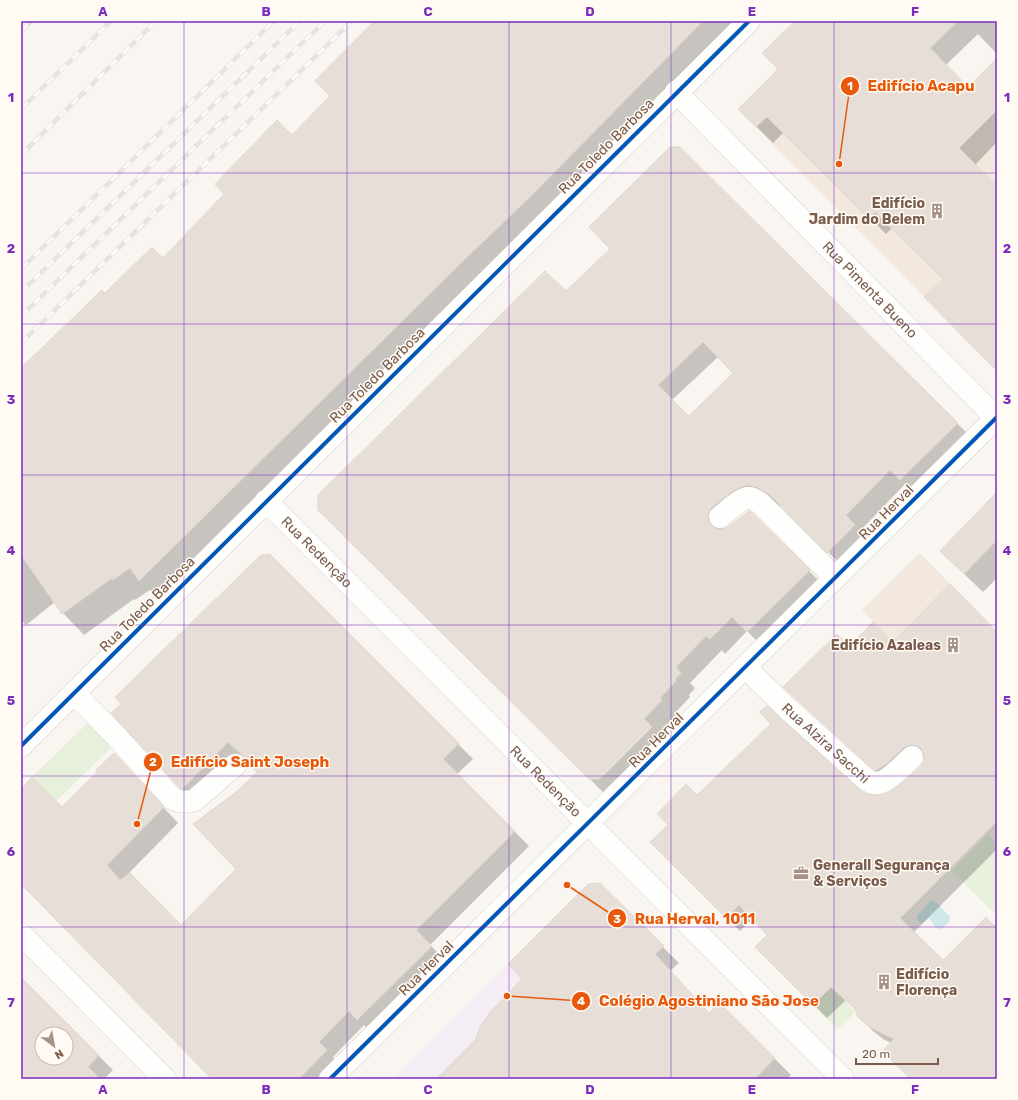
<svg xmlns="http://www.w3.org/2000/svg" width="1018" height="1100" viewBox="0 0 1018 1100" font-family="Rubik,sans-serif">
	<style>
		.residential { fill: #f2e8de }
		.education { fill: #f6eef6 }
		.green { fill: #e7f0db }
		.water { fill: #d0e8ea }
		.shadow { fill: #0003; fill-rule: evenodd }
		.building { fill: #e6ded7; stroke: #e2d8d2; fill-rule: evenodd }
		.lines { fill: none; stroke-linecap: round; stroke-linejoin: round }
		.minor-casing { stroke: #d7d1cb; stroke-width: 23 }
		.minor { stroke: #fefefd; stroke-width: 22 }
		.rail-casing { stroke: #e6e3e7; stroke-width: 4.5 }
		.rail { stroke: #fffaf3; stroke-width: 3; stroke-dasharray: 9; stroke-linecap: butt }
		.cycleway-casing { stroke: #fffaf3; stroke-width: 6 }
		.cycleway { stroke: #0057b8; stroke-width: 4 }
		.grid { fill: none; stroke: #7b2cbf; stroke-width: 1; stroke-opacity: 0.55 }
		.labels { text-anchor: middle; stroke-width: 3; stroke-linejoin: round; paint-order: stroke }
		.street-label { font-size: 14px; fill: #7a5c4d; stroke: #fffaf3 }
		.poi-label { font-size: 14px; font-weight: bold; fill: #7a5c4d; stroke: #fffaf3; text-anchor: end }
		.leader { fill: none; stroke: #e8590c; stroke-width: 1.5 }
		.callout-dot { fill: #e8590c; stroke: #fffaf3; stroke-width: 1.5 }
		.mark-label { font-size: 12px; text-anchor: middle; font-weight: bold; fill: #fff }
		.callout-label { font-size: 15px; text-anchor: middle; font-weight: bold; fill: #e8590c; stroke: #fffaf3; stroke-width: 3; stroke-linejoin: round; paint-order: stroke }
		.neatline { fill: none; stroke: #7b2cbf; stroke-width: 1.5 }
		.grid-label { font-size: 13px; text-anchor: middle; font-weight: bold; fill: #7b2cbf }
	</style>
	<rect width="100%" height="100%" fill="#f9f5f0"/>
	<g class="residential">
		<path d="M797,88L925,182L995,112L997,113V224L924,297L756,127Z"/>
		<path d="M920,553L997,632V748L862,610Z"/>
	</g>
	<path class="education" d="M508,964L621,1079H393Z"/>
	<g class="green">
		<path d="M91,720L115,744L56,801L32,777Z"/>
		<path d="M988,835L997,844V916L952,871Z"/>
		<path d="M831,987L855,1012L838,1029L813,1005Z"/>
	</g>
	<path class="water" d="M931,900L936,902L950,917L949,922L941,929L936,928L929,918L922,924L917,920V916Z"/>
	<g class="shadow">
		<path d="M376,21H734L162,602L150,590L135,600L134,599L84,635L63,613L55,602L26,625L21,620V369L105,295L163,259L292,137L331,96Z"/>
		<path d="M796,21H997V54L978,34L946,65L968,88L997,60V142L975,165L997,187V369L944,279L892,228L886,234L784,132L773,143L739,109L779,69Z"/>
		<path d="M680,148L972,438L916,495L905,484L860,531L870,540L843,567L785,509L773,502H755L727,522L721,531L752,514L824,586L763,647L747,631L725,654L722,650L690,683L695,688L689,695L690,697L674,714L676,716L658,734L666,743L605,794L319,509L566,293L611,249ZM718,357L734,373L689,417L672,400Z"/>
		<path d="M997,494V578L983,592L960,570Z"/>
		<path d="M270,555L473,759L457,774L529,846L430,945L446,961L373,1034L364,1025L333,1057L341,1066L328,1079H214L21,883V790L62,808L114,754L178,823L129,873L181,926L238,869L237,793L259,772L243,756L197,803L181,788Z"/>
		<path d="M997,633V849L913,933L943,962L997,929V1079H909L911,1078L891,1043L883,1039L873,1031L858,1016L856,1009L846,1000L827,1018L757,947L769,935L753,918L740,931L651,842L696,796L864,794L871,796H882L890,793L902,784L921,767L925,761V758L917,761L890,784L798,701L849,648Z"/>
		<path d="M599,884L679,963L670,971L710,1014L720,1004L791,1075L787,1079H438L476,1041Z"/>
		<path d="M21,979L113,1070L104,1079H21ZM42,1034H66V1058H42Z"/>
	</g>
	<g class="building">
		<path d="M374,21H703L531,196L464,260L139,581L130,568L113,580L112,578L62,614L21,555V368L102,290L105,293L152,247L163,258L224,194L215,184L277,120L292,135L330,96L315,81Z"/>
		<path d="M795,21H958L930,48L968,87L997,58V110L959,148L997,186V371L924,297L943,279L875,212L869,219L767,117L756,127L738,109L778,69L762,53Z"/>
		<path d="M670,147H680L958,423L900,480L890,470L846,515L855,525L827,553L769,494L757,487L748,485L740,487L730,493L712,507L708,513V520L711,525L716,529H723L728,527L749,511L752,513L810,570L747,632L732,617L710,639L706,636L676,667L681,673L675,679L676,681L660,698L662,700L644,719L652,727L602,777L598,779H589L318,510V495L545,271L566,291L610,249L589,227ZM703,342L733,373L689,416L658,385Z"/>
		<path d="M997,492V540L964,574L940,551Z"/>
		<path d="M270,554L459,743L443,759L515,831L416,930L432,946L357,1020L349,1011L319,1042L327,1050L299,1079H212L21,884V789L32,777L62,807L97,772L96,770L114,753L164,807L107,865L120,880L130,873L181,925L236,869L193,824L236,792L257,772L246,761L244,757L228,742L182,789L180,788L111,713L121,704L115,697L261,555Z"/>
		<path d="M950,584L997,632V821L900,918L943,960L986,917L997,928V1079H911L882,1051L894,1039L868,1026L858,1017L855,1009L831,987L813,1005L755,947L767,935L739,905L726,918L650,842L668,825L657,814L686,784L697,795L750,744L771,724L759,712L767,706L859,789L864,793L872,795H882L889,792L902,783L921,766L924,761V755L921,748L915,745H909L903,748L886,764L875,771L783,687L837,634L849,647L873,622L893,642Z"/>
		<path d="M600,883L664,946L655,954L709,1013L720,1003L775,1058L755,1079H436L475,1040L481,1025L490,1012L522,979L508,964L588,884Z"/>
		<path d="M21,977L99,1055L88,1067L100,1079H21ZM42,1034H66V1058H42Z"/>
	</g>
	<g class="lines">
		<g class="minor-casing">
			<g id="minor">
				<path id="s1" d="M676,92L997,419"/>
				<path id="s2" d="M266,501L843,1079"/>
				<path d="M720,517C726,512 741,498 748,498C752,497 756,501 760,503L835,578"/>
				<path id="s3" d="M745,667L789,710L867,780C869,781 871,783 873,783C885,786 904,764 912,757"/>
				<path d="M74,693L114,734L173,799C181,802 186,803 195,800L235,765"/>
				<path d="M21,746L749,21"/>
				<path d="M21,934L165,1079"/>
				<path d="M330,1079L997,417"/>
			</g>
		</g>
		<use href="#minor" class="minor"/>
		<g class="rail-casing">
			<g id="rail">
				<path d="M21,31L32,21"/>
				<path d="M21,109L111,21"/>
				<path d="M21,155L156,21"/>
				<path d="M21,269L274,21"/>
				<path d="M21,292L300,21"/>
				<path d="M21,316L325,21"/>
				<path d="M21,343L352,21"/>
			</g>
		</g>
		<use href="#rail" class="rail"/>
		<g class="cycleway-casing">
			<g id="cycleway">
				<path d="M21,746L749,21"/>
				<path d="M330,1079L997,417"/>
			</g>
		</g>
		<use href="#cycleway" class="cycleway"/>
	</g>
	<path class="grid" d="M184,21V1079M347,21V1079M509,21V1079M671,21V1079M834,21V1079M21,173H997M21,324H997M21,475H997M21,625H997M21,776H997M21,927H997"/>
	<defs>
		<g id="building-bare" transform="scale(1.2)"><path d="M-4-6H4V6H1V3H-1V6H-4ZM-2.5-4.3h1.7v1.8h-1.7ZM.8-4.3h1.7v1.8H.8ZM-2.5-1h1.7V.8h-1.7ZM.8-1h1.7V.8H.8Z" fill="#a69286" stroke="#fffaf3" stroke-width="2.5" paint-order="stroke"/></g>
		<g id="office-bare" transform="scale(1.2)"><path d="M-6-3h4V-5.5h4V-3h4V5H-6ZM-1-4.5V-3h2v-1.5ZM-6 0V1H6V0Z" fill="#a69286" stroke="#fffaf3" stroke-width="2.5" paint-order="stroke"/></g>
	</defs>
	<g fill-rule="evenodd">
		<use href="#building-bare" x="937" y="211"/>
		<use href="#building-bare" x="953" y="645"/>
		<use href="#office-bare" x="801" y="873"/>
		<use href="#building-bare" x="884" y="982"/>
	</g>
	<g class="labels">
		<g class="street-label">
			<text transform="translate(606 146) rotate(-45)" y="5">Rua Toledo Barbosa</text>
			<text dy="5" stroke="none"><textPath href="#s1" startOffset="277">Rua Pimenta Bueno</textPath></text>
			<text transform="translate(377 375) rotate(-45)" y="5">Rua Toledo Barbosa</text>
			<text transform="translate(886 512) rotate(-45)" y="5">Rua Herval</text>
			<text dy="5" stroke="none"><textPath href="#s2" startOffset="72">Rua Redenção</textPath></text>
			<text transform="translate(147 604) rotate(-45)" y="5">Rua Toledo Barbosa</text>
			<text transform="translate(656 740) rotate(-45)" y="5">Rua Herval</text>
			<text dy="5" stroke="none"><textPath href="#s3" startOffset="111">Rua Alzira Sacchi</textPath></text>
			<text dy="5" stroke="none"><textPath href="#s2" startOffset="396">Rua Redenção</textPath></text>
			<text transform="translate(426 968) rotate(-45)" y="5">Rua Herval</text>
		</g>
		<g class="poi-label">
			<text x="925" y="208">Edifício<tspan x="925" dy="16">Jardim do Belem</tspan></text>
			<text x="941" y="650">Edifício Azaleas</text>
			<text x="813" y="870" text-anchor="start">Generall Segurança<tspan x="813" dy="16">&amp; Serviços</tspan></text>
			<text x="896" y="979" text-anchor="start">Edifício<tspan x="896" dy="16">Florença</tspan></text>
		</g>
	</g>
	<path class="leader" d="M839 164L850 86M137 824L153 762M567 885L617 918M507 996L581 1001"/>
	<g class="callout-dot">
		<circle cx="839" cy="164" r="4"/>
		<circle cx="137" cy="824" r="4"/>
		<circle cx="567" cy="885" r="4"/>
		<circle cx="507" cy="996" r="4"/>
		<circle cx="850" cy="86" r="10"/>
		<circle cx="153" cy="762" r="10"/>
		<circle cx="617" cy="918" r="10"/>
		<circle cx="581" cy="1001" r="10"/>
	</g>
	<g class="mark-label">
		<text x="850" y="90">1</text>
		<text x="153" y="766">2</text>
		<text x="617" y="923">3</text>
		<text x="581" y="1005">4</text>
	</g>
	<g class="callout-label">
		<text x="921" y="91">Edifício Acapu</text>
		<text x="250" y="767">Edifício Saint Joseph</text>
		<text x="695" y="924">Rua Herval, 1011</text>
		<text x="709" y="1006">Colégio Agostiniano São Jose</text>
	</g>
	<rect width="1018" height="1100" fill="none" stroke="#fffaf3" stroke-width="44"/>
	<g transform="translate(54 1046) rotate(148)"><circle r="19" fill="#fffaf3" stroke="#cabbb1"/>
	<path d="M0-3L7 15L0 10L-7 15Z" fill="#a69286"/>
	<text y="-6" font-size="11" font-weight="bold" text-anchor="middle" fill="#7a5c4d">N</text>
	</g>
	<path d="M856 1058v6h82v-6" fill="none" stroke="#7a5c4d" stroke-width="2"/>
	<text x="862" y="1058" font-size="12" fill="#7a5c4d" stroke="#fffaf3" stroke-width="3" paint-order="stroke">20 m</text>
	<rect x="22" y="22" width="974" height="1056" class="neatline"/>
	<g class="grid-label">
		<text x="103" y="16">A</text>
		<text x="266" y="16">B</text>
		<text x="428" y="16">C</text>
		<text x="590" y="16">D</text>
		<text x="752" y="16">E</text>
		<text x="915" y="16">F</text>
		<text x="11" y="102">1</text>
		<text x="1007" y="102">1</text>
		<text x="11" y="253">2</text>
		<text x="1007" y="253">2</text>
		<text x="11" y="404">3</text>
		<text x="1007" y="404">3</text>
		<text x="11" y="555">4</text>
		<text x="1007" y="555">4</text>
		<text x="11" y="705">5</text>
		<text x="1007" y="705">5</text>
		<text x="11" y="856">6</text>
		<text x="1007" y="856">6</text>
		<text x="11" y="1007">7</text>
		<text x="1007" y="1007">7</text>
		<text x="103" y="1094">A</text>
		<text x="266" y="1094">B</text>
		<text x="428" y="1094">C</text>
		<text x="590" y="1094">D</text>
		<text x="752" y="1094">E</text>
		<text x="915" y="1094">F</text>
	</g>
</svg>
